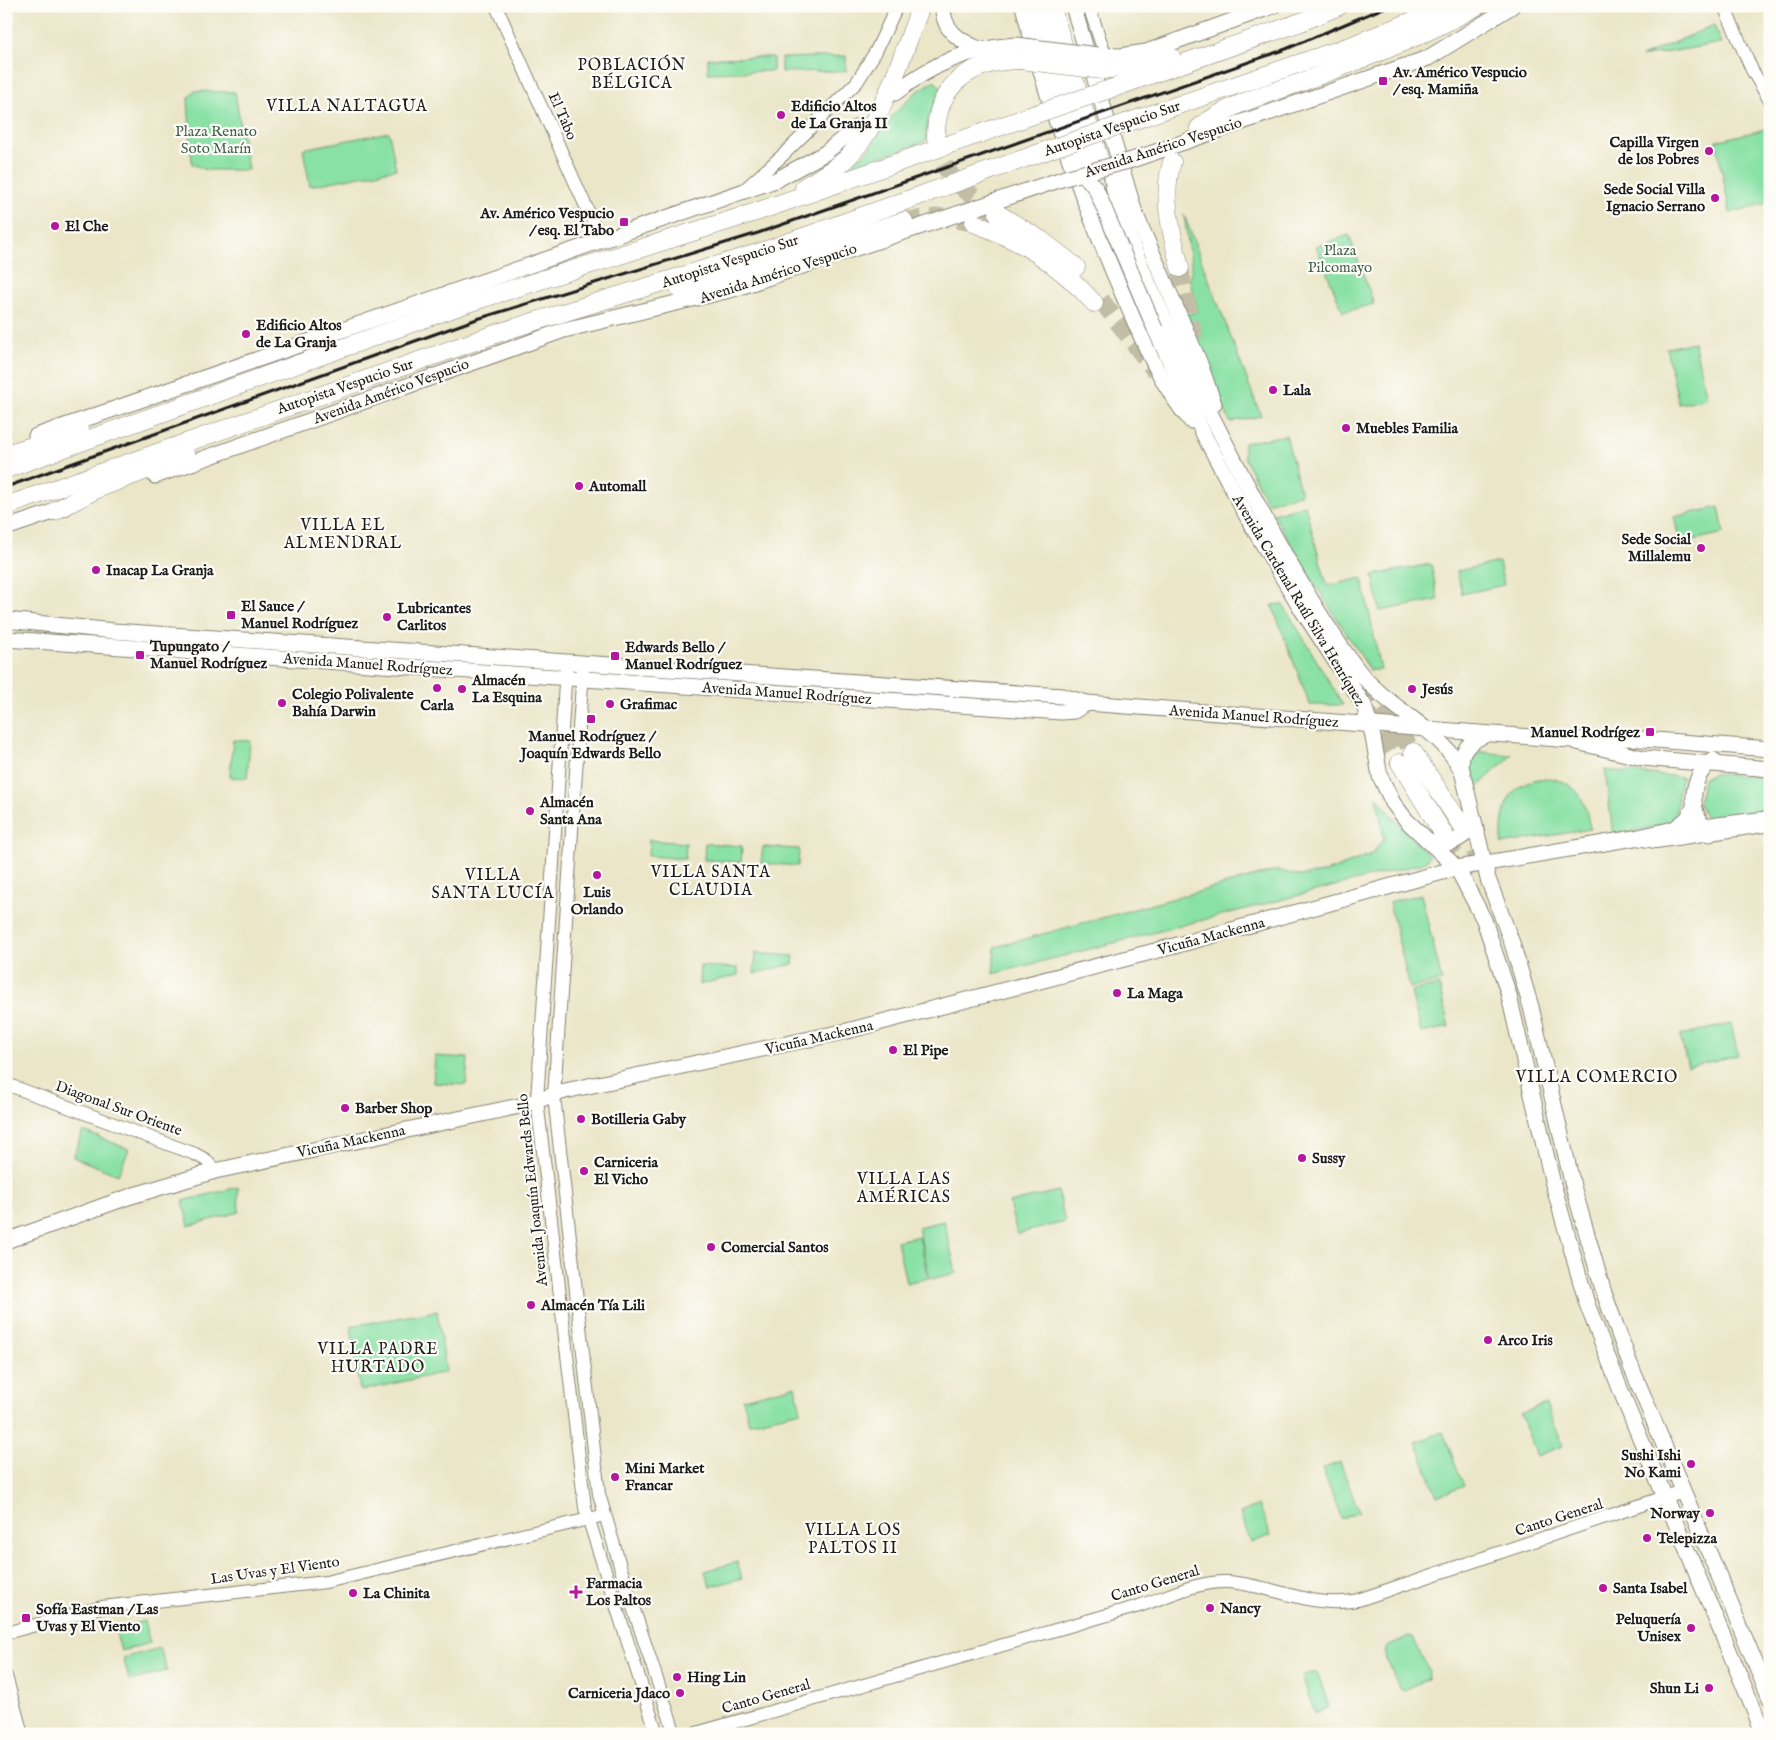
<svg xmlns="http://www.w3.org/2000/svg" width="1776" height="1740" viewBox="0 0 1776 1740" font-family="'IM FELL English',serif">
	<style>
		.green { fill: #8ae1a5; stroke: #537e60 }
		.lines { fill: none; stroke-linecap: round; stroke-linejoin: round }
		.highway-tunnel { stroke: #c2bea6; stroke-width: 18; stroke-dasharray: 18 9; stroke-linecap: butt }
		.minor-casing { stroke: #848172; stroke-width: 14 }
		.major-casing { stroke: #848172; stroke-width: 17 }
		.highway-casing { stroke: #848172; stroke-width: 19 }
		.minor { stroke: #fff; stroke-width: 12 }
		.major { stroke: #fff; stroke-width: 15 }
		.highway { stroke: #fff; stroke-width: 18 }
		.rail { stroke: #1c1c1c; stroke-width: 3 }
		.major-bridge-casing { stroke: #848172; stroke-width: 17; stroke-linecap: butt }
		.highway-bridge-casing { stroke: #848172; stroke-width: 19; stroke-linecap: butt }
		.major-bridge { stroke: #fff; stroke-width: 15 }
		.highway-bridge { stroke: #fff; stroke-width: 18 }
		.poi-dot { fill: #b5179e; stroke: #fdfcf7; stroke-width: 2 }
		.labels { text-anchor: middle; stroke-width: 4.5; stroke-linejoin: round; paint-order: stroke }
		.poi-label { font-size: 15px; font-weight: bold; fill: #1c1c1c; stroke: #fdfcf7; text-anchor: start }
		.street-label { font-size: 15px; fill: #1c1c1c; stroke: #fdfcf7 }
		.park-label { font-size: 15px; fill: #42614c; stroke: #fdfcf7 }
		.neighbourhood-label { font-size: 16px; letter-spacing: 1px; fill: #1c1c1c; stroke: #fdfcf7 }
	</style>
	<rect width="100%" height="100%" fill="#fdfcf7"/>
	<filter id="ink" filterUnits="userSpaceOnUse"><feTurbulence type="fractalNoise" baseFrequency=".02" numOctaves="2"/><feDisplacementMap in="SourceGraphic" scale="10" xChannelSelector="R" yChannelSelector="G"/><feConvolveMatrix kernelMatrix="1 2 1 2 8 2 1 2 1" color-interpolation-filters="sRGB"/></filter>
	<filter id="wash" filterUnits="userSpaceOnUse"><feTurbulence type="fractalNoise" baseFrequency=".0096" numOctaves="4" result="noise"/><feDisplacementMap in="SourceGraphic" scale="20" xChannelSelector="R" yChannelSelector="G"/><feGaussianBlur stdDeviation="1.12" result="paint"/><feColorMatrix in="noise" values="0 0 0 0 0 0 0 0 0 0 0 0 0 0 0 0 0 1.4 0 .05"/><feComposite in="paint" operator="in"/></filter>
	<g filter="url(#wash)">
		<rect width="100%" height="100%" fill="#ebe6c8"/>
		<g class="green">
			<path d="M1714,25L1721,43L1641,57Z"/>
			<path d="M846,56V71L781,72V58Z"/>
			<path d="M773,57V71L708,73V58Z"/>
			<path d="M934,81L941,87L928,120L926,141L848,168L871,148L885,123L915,93Z"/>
			<path d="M194,91L235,92L248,170H206L192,164L188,99Z"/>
			<path d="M1770,128V202L1730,213L1716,141Z"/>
			<path d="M389,132L396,169L310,186L303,149Z"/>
			<path d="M1184,215L1261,416L1230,422L1185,316L1197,310L1189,277L1192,271Z"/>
			<path d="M1349,235L1374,304L1343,312L1316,246Z"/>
			<path d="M1694,342L1707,398L1679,404L1666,348Z"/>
			<path d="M1286,435L1301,494L1267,503L1244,457V443Z"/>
			<path d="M1305,505L1327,586L1362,578L1381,670H1370L1317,588L1273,514Z"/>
			<path d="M1719,507L1724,533L1680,543L1674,517Z"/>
			<path d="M1499,562L1504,585L1462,594L1457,571Z"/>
			<path d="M1431,564L1438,600L1380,611L1373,575Z"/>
			<path d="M1283,604L1343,705H1310L1272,605Z"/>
			<path d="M233,740L250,741L247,778L230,777Z"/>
			<path d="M1481,752L1512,755L1475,789C1470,776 1463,766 1473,754Z"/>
			<path d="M1605,770L1683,777C1675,792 1680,808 1672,823L1613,836Z"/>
			<path d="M1714,774L1770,777V814L1707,821L1699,805L1703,778Z"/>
			<path d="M1548,778C1580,783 1585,800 1590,829L1502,844C1501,810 1506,780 1548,778Z"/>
			<path d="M1377,797L1411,838L1430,855L1424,863L993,974L995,947L1278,870L1299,876L1323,873L1372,854L1384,839Z"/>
			<path d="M649,840L686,843L685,859L648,856Z"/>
			<path d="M705,843L742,846L741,862L704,860Z"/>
			<path d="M763,847L799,849L798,866L761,863Z"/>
			<path d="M1421,894L1442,981L1410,988L1389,902Z"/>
			<path d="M756,953L794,956L793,964L754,974Z"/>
			<path d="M700,966L738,968V975L699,985Z"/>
			<path d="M1439,985L1449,1027L1421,1033L1411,991Z"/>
			<path d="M1731,1024L1738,1055L1688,1067L1680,1035Z"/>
			<path d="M435,1056L468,1058L466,1085L433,1083Z"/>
			<path d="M83,1131L129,1149L118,1175L73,1157Z"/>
			<path d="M238,1187L239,1212L189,1226L183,1201Z"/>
			<path d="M1058,1191L1065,1222L1017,1234L1009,1203Z"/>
			<path d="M944,1221L956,1273L930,1279L918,1227Z"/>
			<path d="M919,1236L928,1278L906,1283L897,1241Z"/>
			<path d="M437,1311L446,1372L360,1391L351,1326Z"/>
			<path d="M795,1386L801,1411L749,1423L743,1399Z"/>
			<path d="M1546,1404L1563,1446L1537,1456L1520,1414Z"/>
			<path d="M1443,1432L1464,1486L1437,1496L1416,1442Z"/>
			<path d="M1340,1462L1359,1512L1342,1519L1322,1469Z"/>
			<path d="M1259,1505L1271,1535L1251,1543L1240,1513Z"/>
			<path d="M737,1562L742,1578L710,1587L705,1571Z"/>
			<path d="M144,1621L150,1643L121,1651L115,1629Z"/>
			<path d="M1409,1636L1413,1637L1429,1672L1428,1679L1404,1690L1399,1688L1384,1652L1386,1647Z"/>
			<path d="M160,1648L167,1671L130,1681L123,1658Z"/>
			<path d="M1314,1672L1318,1674L1329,1707L1315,1714L1302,1677Z"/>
		</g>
	</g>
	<g filter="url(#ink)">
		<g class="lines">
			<g class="highway-tunnel">
				<path d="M936,138C940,175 967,193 996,213"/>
				<path d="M904,221L941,217L974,223"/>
				<path d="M1180,268L1195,345"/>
				<path d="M1101,300L1155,371"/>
				<path d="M1369,685L1413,752"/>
				<path d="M1367,713L1400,763"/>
				<path d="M1462,826L1483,867"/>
				<path d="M1446,838L1466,878"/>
			</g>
			<g class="minor-casing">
				<g id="minor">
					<path d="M496,6L601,240"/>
					<path d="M1089,6L1105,55"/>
					<path d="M1724,6L1752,70L1770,101"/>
					<path d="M744,190L783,155L857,82L876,51L897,6"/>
					<path d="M566,669L537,1100L585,1508L657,1734"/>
					<path d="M583,669L554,1096L556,1114L599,1494L626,1586L675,1734"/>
					<path d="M1674,829L1770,817"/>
					<path d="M1636,839L1656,842L1770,825"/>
					<path d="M6,1084L195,1154L206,1160L215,1171"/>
					<path d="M6,1633L102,1607L326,1582L597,1517"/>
					<path d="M6,1676L22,1734"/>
					<path d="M693,1734L1139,1606C1167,1597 1197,1581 1227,1582C1271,1584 1312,1610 1358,1600L1683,1491"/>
				</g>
			</g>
			<g class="major-casing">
				<g id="major">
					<path d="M943,6C942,30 960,41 979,49"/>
					<path d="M1023,6C1048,106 1083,203 1124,297C1142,339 1161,386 1191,421"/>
					<path d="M1073,6L1135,213L1199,361L1214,404"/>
					<path d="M1098,55L1120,56L1146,52L1273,6"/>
					<path d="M895,93C932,64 969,48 1016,45"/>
					<path d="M1132,160L1428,58L1512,6"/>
					<path d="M1113,165C1095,196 1236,465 1259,507C1288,562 1320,619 1357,669C1389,711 1439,726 1462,771L1488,879L1512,943L1531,1007L1573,1186L1604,1293L1630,1364L1770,1698"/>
					<path d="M1155,329L1205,437L1251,524L1302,610L1364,705L1372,732L1380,776L1393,803L1407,821L1457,868L1484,920L1508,992L1553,1184L1587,1304L1628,1409L1764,1734"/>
					<path d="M36,436L776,180L825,153L857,127"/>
					<path d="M155,476L564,330L734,289L1065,178"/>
					<path d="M6,528L65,508"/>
					<path d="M6,620L114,631L1062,696L1087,703L1571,740L1629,738L1770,749"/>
					<path d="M6,639L1061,712L1074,711L1087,703"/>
					<path d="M1577,742L1643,758L1770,769"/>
					<path d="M1462,771C1458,751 1470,741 1487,734"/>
					<path d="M1710,834C1688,814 1688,778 1713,760"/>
					<path d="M1434,843C1453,846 1468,837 1473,818"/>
					<path d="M6,1241L131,1196L215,1171L524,1105L565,1091L847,1031L1174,946L1457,868L1634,838L1674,829L1687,819L1694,807"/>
				</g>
			</g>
			<g class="highway-casing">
				<g id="highway">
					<path d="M1036,6L1088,170"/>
					<path d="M1051,6L1100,162"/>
					<path d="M1102,70L1134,66L1171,57"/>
					<path d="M1113,88L1301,22L1339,6"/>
					<path d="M1123,124L1350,46L1450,6"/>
					<path d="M1199,128C1227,104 1268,94 1302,82C1362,59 1421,38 1477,6"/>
					<path d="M936,138C935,85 970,61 1020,60"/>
					<path d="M1172,162C1161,198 1172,233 1180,268"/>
					<path d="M804,187C819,178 835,169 848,157C883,122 903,52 921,6"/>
					<path d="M998,214L1041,240L1076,267"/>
					<path d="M974,223C1022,240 1060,265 1094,303"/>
					<path d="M679,288L736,275L904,221"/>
					<path d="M6,454L80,431"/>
					<path d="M6,469L465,304L756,212L1036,114"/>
					<path d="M6,506L504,331L767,250L1048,150"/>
					<path d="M55,511L99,488L186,455"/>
					<path d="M1413,752L1462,826"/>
					<path d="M1400,763L1446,838"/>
				</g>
			</g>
			<use href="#minor" class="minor"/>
			<use href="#major" class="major"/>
			<use href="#highway" class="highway"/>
			<path class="rail" d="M6,487L477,319L758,233L1286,49L1388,6"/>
			<g class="major-bridge-casing">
				<g id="major-bridge">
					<path d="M1016,45L1098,55"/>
					<path d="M1083,173L1096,189L1155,329"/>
					<path d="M1065,178L1132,160"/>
				</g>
			</g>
			<g class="highway-bridge-casing">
				<g id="highway-bridge">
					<path d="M1020,60L1102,70"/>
					<path d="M1036,114L1113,88"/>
					<path d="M1048,150L1123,124"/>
				</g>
			</g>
			<use href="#major-bridge" class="major-bridge"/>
			<use href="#highway-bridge" class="highway-bridge"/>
		</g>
	</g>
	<g class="poi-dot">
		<rect x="1378" y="76" width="10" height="10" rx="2.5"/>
		<circle cx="781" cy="115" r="5"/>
		<circle cx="1709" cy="151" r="5"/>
		<circle cx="1715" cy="198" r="5"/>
		<rect x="619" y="217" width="10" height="10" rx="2.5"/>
		<circle cx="55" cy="226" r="5"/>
		<circle cx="246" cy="334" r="5"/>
		<circle cx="1273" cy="390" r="5"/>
		<circle cx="1346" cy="428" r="5"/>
		<circle cx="579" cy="486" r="5"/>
		<circle cx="1701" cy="548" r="5"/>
		<circle cx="96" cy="570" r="5"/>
		<rect x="226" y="610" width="10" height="10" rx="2.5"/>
		<circle cx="387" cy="617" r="5"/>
		<rect x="135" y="650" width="10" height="10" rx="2.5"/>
		<rect x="610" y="651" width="10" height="10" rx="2.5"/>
		<circle cx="437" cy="688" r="5"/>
		<circle cx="462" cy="689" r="5"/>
		<circle cx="1412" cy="689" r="5"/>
		<circle cx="282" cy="703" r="5"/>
		<circle cx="610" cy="704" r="5"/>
		<rect x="586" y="714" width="10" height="10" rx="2.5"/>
		<rect x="1645" y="727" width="10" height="10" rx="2.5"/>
		<circle cx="530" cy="811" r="5"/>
		<circle cx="597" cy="875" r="5"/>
		<circle cx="1117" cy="993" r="5"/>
		<circle cx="893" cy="1050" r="5"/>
		<circle cx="345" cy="1108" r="5"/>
		<circle cx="581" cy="1119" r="5"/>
		<circle cx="1302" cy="1158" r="5"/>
		<circle cx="584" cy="1171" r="5"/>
		<circle cx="711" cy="1247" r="5"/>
		<circle cx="531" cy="1305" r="5"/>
		<circle cx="1488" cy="1340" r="5"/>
		<circle cx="1691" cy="1464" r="5"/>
		<circle cx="615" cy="1477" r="5"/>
		<circle cx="1710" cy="1513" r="5"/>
		<circle cx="1647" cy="1538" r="5"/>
		<circle cx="1603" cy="1588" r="5"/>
		<path d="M573.5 1584.5h5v5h5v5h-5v5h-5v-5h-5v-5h5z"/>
		<circle cx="353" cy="1593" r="5"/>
		<circle cx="1210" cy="1608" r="5"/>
		<rect x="21" y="1613" width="10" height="10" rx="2.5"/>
		<circle cx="1691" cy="1628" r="5"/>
		<circle cx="677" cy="1677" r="5"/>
		<circle cx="1709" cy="1688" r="5"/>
		<circle cx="680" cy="1693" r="5"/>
	</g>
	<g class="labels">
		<g class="poi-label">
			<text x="1393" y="77">Av. Américo Vespucio<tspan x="1393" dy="17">/ esq. Mamiña</tspan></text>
			<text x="791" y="111">Edificio Altos<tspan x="791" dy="17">de La Granja II</tspan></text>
			<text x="1699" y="147" text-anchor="end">Capilla Virgen<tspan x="1699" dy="17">de los Pobres</tspan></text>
			<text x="1705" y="194" text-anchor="end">Sede Social Villa<tspan x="1705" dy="17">Ignacio Serrano</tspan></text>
			<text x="614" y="218" text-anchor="end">Av. Américo Vespucio<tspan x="614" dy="17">/ esq. El Tabo</tspan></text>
			<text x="65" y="231">El Che</text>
			<text x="256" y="330">Edificio Altos<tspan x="256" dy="17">de La Granja</tspan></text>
			<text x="1283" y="395">Lala</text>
			<text x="1356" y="433">Muebles Familia</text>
			<text x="589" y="491">Automall</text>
			<text x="1691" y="544" text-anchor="end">Sede Social<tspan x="1691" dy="17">Millalemu</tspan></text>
			<text x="106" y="575">Inacap La Granja</text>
			<text x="241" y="611">El Sauce /<tspan x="241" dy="17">Manuel Rodríguez</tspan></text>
			<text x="397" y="613">Lubricantes<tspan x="397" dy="17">Carlitos</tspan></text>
			<text x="150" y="651">Tupungato /<tspan x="150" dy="17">Manuel Rodríguez</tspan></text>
			<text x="625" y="652">Edwards Bello /<tspan x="625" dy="17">Manuel Rodríguez</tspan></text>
			<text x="472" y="685">Almacén<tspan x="472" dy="17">La Esquina</tspan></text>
			<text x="1422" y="694">Jesús</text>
			<text x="292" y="699">Colegio Polivalente<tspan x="292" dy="17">Bahía Darwin</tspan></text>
			<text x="620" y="709">Grafimac</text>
			<text x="437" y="710" text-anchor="middle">Carla</text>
			<text x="1640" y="737" text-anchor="end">Manuel Rodrígez</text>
			<text x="591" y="741" text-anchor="middle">Manuel Rodríguez /<tspan x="591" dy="17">Joaquín Edwards Bello</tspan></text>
			<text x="540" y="807">Almacén<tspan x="540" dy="17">Santa Ana</tspan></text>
			<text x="597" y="897" text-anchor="middle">Luis<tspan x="597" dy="17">Orlando</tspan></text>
			<text x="1127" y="998">La Maga</text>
			<text x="903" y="1055">El Pipe</text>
			<text x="355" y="1113">Barber Shop</text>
			<text x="591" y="1124">Botilleria Gaby</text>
			<text x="1312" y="1163">Sussy</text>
			<text x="594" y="1167">Carniceria<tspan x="594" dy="17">El Vicho</tspan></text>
			<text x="721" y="1252">Comercial Santos</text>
			<text x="541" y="1310">Almacén Tía Lili</text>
			<text x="1498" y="1345">Arco Iris</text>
			<text x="1681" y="1460" text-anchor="end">Sushi Ishi<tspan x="1681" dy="17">No Kami</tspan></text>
			<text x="625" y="1473">Mini Market<tspan x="625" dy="17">Francar</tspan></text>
			<text x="1700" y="1518" text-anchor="end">Norway</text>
			<text x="1657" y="1543">Telepizza</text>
			<text x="586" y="1588">Farmacia<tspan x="586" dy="17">Los Paltos</tspan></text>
			<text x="1613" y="1593">Santa Isabel</text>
			<text x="363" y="1598">La Chinita</text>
			<text x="1220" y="1613">Nancy</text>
			<text x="36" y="1614">Sofía Eastman / Las<tspan x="36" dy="17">Uvas y El Viento</tspan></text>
			<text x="1681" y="1624" text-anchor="end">Peluquería<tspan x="1681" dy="17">Unisex</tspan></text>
			<text x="687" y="1682">Hing Lin</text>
			<text x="1699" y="1693" text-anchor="end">Shun Li</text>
			<text x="670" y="1698" text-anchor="end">Carniceria Jdaco</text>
		</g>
		<g class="street-label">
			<text transform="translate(563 116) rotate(66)" y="5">El Tabo</text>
			<text transform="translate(1112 128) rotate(-19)" y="5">Autopista Vespucio Sur</text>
			<text transform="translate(1163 147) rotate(-18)" y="5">Avenida Américo Vespucio</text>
			<text transform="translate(730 261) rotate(-18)" y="5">Autopista Vespucio Sur</text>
			<text transform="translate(778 273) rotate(-18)" y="5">Avenida Américo Vespucio</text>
			<text transform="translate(345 386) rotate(-19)" y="5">Autopista Vespucio Sur</text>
			<text transform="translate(391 391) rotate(-20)" y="5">Avenida Américo Vespucio</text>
			<text transform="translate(1299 600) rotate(59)" y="5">Avenida Cardenal Raúl Silva Henríquez</text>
			<text transform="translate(368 664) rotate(4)" y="5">Avenida Manuel Rodríguez</text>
			<text transform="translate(787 693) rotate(4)" y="5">Avenida Manuel Rodríguez</text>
			<text transform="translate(1254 716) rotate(4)" y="5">Avenida Manuel Rodríguez</text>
			<text transform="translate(1211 936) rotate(-15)" y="5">Vicuña Mackenna</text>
			<text transform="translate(819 1037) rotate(-13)" y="5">Vicuña Mackenna</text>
			<text transform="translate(119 1108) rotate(20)" y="5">Diagonal Sur Oriente</text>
			<text transform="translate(351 1141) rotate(-12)" y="5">Vicuña Mackenna</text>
			<text transform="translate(532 1190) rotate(-96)" y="5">Avenida Joaquín Edwards Bello</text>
			<text transform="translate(1559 1517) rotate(-18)" y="5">Canto General</text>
			<text transform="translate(275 1570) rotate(-8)" y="5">Las Uvas y El Viento</text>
			<text transform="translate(1155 1583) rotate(-17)" y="5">Canto General</text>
			<text transform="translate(766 1696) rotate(-16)" y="5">Canto General</text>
		</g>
		<g class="park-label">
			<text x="216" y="136">Plaza Renato<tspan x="216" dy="17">Soto Marín</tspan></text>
			<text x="1340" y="255">Plaza<tspan x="1340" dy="17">Pilcomayo</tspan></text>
		</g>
		<g class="neighbourhood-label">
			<text x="632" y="70">POBLACIÓN<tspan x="632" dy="18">BÉLGICA</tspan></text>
			<text x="347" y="111">VILLA NALTAGUA</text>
			<text x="343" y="530">VILLA EL<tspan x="343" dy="18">ALMENDRAL</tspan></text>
			<text x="711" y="877">VILLA SANTA<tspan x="711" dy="18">CLAUDIA</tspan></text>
			<text x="493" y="880">VILLA<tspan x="493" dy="18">SANTA LUCÍA</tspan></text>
			<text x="1597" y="1082">VILLA COMERCIO</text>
			<text x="904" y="1184">VILLA LAS<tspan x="904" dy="18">AMÉRICAS</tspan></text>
			<text x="378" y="1354">VILLA PADRE<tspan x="378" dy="18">HURTADO</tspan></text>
			<text x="853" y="1535">VILLA LOS<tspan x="853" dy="18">PALTOS II</tspan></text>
		</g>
	</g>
	<rect width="1776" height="1740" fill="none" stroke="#fdfcf7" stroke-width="25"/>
</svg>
